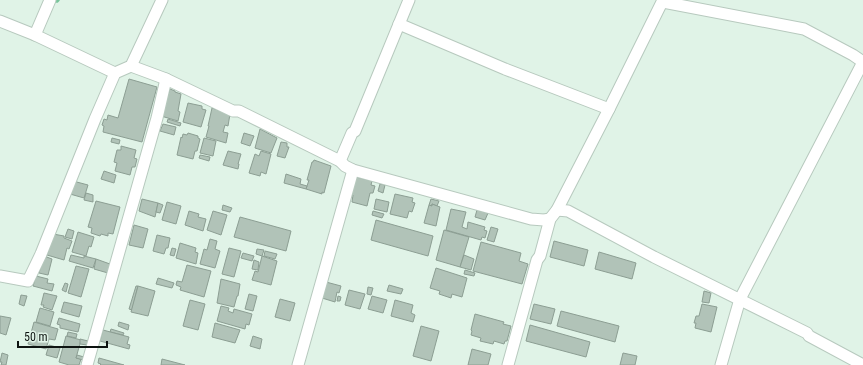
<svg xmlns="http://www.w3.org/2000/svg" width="863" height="365" viewBox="0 0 863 365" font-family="'Roboto Condensed',sans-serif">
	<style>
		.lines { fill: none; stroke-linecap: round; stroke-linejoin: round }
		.stream { stroke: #78c59b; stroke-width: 3.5 }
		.building { fill: #b1c3b8; stroke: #8c9e93 }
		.street-casing { stroke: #b7c9be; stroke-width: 13 }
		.street { stroke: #fff; stroke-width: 11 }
	</style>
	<rect width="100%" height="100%" fill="#e0f3e7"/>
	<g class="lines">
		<path class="stream" d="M57,1L58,0"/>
	</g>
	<g class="building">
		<path d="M129,79L157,87L142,142L103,132L104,126L102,125L104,119L107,120L108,115L118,118Z"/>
		<path d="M170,89L175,91V92L181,94L178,111L180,112L178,121L161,116Z"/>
		<path d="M188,103L202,106V109L206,110L201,127L183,122Z"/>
		<path d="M212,108L230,114L228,126L225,125L223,132L228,133L226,143L206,137L209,126H208Z"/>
		<path d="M168,119L181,123L180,126L167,122Z"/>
		<path d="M163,124L176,127L174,135L160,131Z"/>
		<path d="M260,129L277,138L271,153L255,148Z"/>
		<path d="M188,133L198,136V138L200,139L197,151H195L193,159L177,155L181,137L182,138L183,134L187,135Z"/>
		<path d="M244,133L254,136L250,146L241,143Z"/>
		<path d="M112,138L120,140L119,144L111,142Z"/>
		<path d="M204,138L216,141L213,156L200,153Z"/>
		<path d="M281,142L287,143V147H289L285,158L277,156Z"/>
		<path d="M121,146L136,150L134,158L137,159L135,167H132L130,175L115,171L117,163L114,162L117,150H121Z"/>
		<path d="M228,151L241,154L238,164H239L238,169L223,165Z"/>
		<path d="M261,151L271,154L266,174L261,172L260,176L249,173L255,154L259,156Z"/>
		<path d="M200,155L210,157L209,161L199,158Z"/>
		<path d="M314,160L331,166L324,193L322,192V194L306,189L309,180H307L312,162H313Z"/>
		<path d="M104,171L116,175L114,183L101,179Z"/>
		<path d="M286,174L301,179L300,184L307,186L306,189L284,183Z"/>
		<path d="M356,177L372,181L371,185L375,186L373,193H370L367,206L352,202L353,195H351Z"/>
		<path d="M73,181L88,185L84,198L70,194Z"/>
		<path d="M380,184L385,185L383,193L378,191Z"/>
		<path d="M86,193L93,195V202L84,200Z"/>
		<path d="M395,194L413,198L412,202L415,203L412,212L409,211L407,218L390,214Z"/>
		<path d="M142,199L158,203L155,217L139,211Z"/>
		<path d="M376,199L389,202L387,212L374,209Z"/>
		<path d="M431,199L439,201L437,206L432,204V206L429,205Z"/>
		<path d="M96,201L120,207L113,234L108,233V236L101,234L100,236L91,233L92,228L88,227Z"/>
		<path d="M167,202L181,206L176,224L162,220Z"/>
		<path d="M158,203L163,205L160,213L156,212Z"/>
		<path d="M432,204L440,207L436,226L424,223L429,205L432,206Z"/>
		<path d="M223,205L232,208L230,212L222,210Z"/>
		<path d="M451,209L466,212L462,227L467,229L468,222L485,227L484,230L487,231L485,238L482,237L481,240L446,230Z"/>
		<path d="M477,210L488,213L485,220L475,217Z"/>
		<path d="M189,211L199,214L198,217L206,219L203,231L185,225Z"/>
		<path d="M213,211L227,215L221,235L207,230Z"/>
		<path d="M373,211L384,214L382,218L372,215Z"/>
		<path d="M240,217L291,231L286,251L234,237Z"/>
		<path d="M376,220L433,236L428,256L371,240Z"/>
		<path d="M134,225L148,229L143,248L129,245Z"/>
		<path d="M491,227L498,229L494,242L487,240Z"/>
		<path d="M68,229L74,231L72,239L65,237Z"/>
		<path d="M444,230L469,237L460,267L436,260Z"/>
		<path d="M78,232L94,237L91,247L89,246L86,256L72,252Z"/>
		<path d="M53,234L64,236V238L72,241L69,249L67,248L64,260L47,255Z"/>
		<path d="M157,235L170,238L168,248H166L164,254L153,251Z"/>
		<path d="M210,239L217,241L215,249L220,251L215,268L200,264L204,249L207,250Z"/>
		<path d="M554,241L588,250L584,266L550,257Z"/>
		<path d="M481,242L521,253L519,261L528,264L522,284L473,271Z"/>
		<path d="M180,243L196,248L195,252L198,253L196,264L176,258Z"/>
		<path d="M172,248L176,249L174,256L170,255Z"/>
		<path d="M229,248L241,251L234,277L222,274Z"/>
		<path d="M257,249L264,250L262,256L256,254Z"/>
		<path d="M265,251L277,254L275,259L264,256Z"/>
		<path d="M599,252L636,263L632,279L595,269Z"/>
		<path d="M243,253L254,256L252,261L241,258Z"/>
		<path d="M71,255L84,258V256L96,259L93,268L69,261Z"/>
		<path d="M464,255L474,259L471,270L460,267Z"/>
		<path d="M44,256L52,259L48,275L39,273Z"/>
		<path d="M262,256L277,261L271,285L252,280L255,271L258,272Z"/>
		<path d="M96,259L110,264L108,273L94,269Z"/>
		<path d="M254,260L259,262L258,270L252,269Z"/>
		<path d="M187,265L211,271L204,297L180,290L181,287L176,285L177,281L182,282Z"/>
		<path d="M76,266L89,269L81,297L68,293Z"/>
		<path d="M436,268L467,278L462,297L452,294L451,298L439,294L440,291L430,288Z"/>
		<path d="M465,270L475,273L474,276L464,274Z"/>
		<path d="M36,276L48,279L47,283L54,284L52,291L33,286Z"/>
		<path d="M158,278L174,283L172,288L156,284Z"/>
		<path d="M221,279L240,284L238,296H237L234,307L217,303Z"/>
		<path d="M326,282L341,286L339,293L337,292L335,302L322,298Z"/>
		<path d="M65,283L68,284L66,292L62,290Z"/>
		<path d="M389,285L403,289L401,294L387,291Z"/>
		<path d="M136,286H138L132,310L129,309Z"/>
		<path d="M138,286L155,291L148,316L131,312Z"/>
		<path d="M368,287L373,288L371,295L367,294Z"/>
		<path d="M349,290L365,294L360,309L345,305Z"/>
		<path d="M704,291L711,293L709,303L702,302Z"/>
		<path d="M44,293L57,296L52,310L43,307L44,305H41Z"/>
		<path d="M249,294L257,296L253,311L245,309Z"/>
		<path d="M21,295L27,296L24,306L19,304Z"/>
		<path d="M338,296L341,297L340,301H337Z"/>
		<path d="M372,296L387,300L383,313L368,309Z"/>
		<path d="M280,299L295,303L290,321L275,317Z"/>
		<path d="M190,300L205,304L198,330L183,326Z"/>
		<path d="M395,300L413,305L411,313L415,315L413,322L391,316Z"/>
		<path d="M64,302L82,306L79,317L61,312Z"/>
		<path d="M534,304L555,309L551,324L530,319Z"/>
		<path d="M702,304L717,307L711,332L695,328L696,323H694L696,316H699Z"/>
		<path d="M221,306L229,308L228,311L233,313L234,309L252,314L249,325L246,324L245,329L217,321Z"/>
		<path d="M40,308L54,312L50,326L36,322Z"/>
		<path d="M561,311L619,326L615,342L557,326Z"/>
		<path d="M475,314L504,322L503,324L511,326L507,341H505L504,344L494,341L493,344L480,341L481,338L471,335L472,331L471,330Z"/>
		<path d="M0,316L11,318L6,335L0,333Z"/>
		<path d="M59,318L80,324L78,332L60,328V325L57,324Z"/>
		<path d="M34,322L58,329L55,340L49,339L46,349L28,344Z"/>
		<path d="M119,322L129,325L128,330L118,326Z"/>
		<path d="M215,323L240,330L235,343L212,337Z"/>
		<path d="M530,325L590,342L586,357L526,341Z"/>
		<path d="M421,326L439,331L431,361L413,356Z"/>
		<path d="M111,329L124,333L123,335L110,332Z"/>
		<path d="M103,330L129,337L127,344L130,345L129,349L100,341Z"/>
		<path d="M68,332L77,334L76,338L67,336Z"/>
		<path d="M66,336L81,340L76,358L81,359L79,365H69L59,362Z"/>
		<path d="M253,336L262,339L260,349L250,346Z"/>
		<path d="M80,339L88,341L87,345L80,344Z"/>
		<path d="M49,345L60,348L57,358L46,355Z"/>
		<path d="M472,349L491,354L488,365H468Z"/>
		<path d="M2,353L8,355L6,365H1L2,362H0Z"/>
		<path d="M623,353L637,356L635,365H620Z"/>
		<path d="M77,355L84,357L83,360L76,358Z"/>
		<path d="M99,358L124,365H100L101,364L98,363Z"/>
		<path d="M162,359L185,365H161Z"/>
	</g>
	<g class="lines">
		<g class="street-casing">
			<g id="street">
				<path d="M663,2L804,29L853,55L863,62"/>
				<path d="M0,21L35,35L115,73"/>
				<path d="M399,24L505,69L609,109"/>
				<path d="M35,35L50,0"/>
				<path d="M131,66L166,79L233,111H239L340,161L345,166L353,170L531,219L544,220L550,219"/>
				<path d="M340,161L352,133L355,131L409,0"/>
				<path d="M557,210L568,211L654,257L807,333L809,336L863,365"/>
				<path d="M0,276L28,281L41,254L95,119L115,73L131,66L162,0"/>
				<path d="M87,365L157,118L166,79"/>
				<path d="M298,365L353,170"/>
				<path d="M508,365L537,260L540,256L550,219L557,210L609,109L663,0"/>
				<path d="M721,365L740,299L863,62"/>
			</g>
		</g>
		<use href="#street" class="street"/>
	</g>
	<path d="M18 341v6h89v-6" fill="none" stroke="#0d1310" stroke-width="2"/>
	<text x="24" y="341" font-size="12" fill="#0d1310" stroke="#e0f3e7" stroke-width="3" paint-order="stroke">50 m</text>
</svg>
